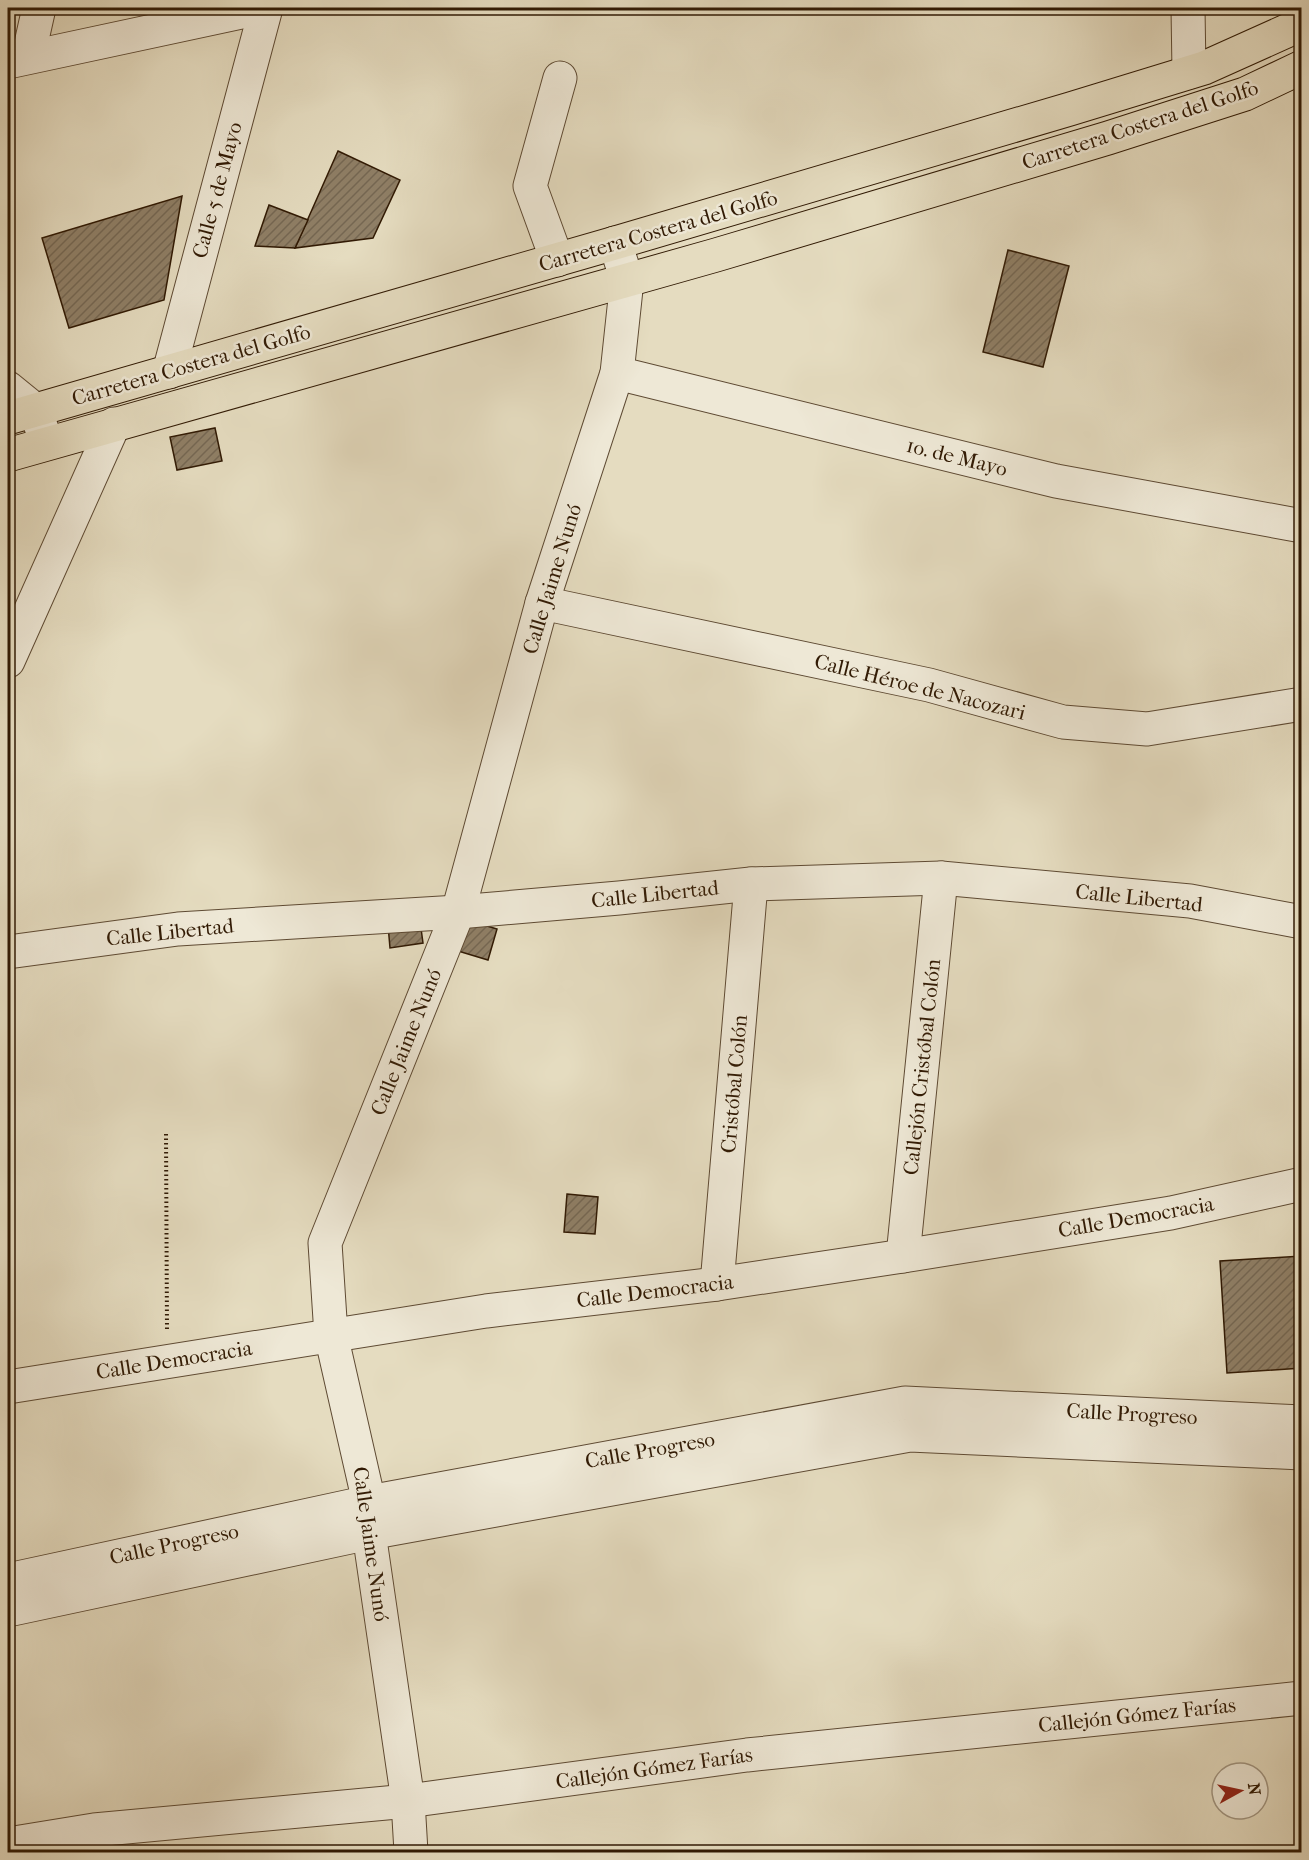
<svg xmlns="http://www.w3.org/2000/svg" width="1309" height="1860" viewBox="0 0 1309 1860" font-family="'IM FELL French Canon',serif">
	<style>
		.building { fill: url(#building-hatch); stroke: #311a04; stroke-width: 1.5 }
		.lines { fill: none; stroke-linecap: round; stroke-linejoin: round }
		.minor-casing { stroke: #5e4a33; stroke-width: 35 }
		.major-casing { stroke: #311a04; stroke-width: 35 }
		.path { stroke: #311a04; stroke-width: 4; stroke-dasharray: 1.5 3; stroke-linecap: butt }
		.minor { stroke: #eee8d6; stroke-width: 33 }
		.major { stroke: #e5dcc0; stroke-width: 33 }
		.labels { text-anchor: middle; stroke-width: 5; stroke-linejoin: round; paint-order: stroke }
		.street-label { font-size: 21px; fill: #311a04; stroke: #eee8d6 }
	</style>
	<defs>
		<pattern id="building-hatch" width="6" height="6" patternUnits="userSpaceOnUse" patternTransform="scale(1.5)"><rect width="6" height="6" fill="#8f7f66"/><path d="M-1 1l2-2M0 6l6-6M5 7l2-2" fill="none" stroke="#756752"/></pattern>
	</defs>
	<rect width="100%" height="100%" fill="#e5dcc0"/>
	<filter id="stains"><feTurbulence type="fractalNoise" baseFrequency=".00333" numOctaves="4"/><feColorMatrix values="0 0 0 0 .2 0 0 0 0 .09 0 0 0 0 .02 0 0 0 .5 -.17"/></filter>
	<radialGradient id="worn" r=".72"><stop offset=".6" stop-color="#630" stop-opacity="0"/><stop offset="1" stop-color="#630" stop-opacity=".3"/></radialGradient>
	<g class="building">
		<path d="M338,151L400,180L373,238L295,248Z"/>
		<path d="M182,196L164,300L69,328L42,238Z"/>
		<path d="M269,205L308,220L295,248L255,246Z"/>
		<path d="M1008,250L1069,266L1043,367L983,352Z"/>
		<path d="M215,428L222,461L177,470L170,437Z"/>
		<path d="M467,920L497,929L488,960L458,951Z"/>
		<path d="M420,921L423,943L390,948L388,925Z"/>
		<path d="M567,1194L598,1197L595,1234L564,1232Z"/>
		<path d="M1302,1256V1368L1227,1373L1220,1261Z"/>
	</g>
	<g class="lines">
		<g class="minor-casing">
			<g id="minor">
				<path d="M1188,8L1189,72"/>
				<path d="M28,57L39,8"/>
				<path d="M8,62L260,8"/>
				<path d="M557,260L530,186L560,78"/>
				<path d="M169,372L266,8"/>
				<path d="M617,373L1056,481L1302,526"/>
				<path d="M8,388L35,410L47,443"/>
				<path d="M542,603L929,685L1063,722L1147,729L1302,704"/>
				<path d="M8,661L114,424"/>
				<path d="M8,952L178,929L458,912L619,898L751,884L941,878L1190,901L1302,922"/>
				<path d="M903,1256L941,878"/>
				<path d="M717,1284L751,884"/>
				<path d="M8,1387L486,1311L717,1284L903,1256L1171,1213L1302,1184"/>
				<path d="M8,1580L369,1502L905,1403L1302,1422"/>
				<path d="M8,1610L369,1533L910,1435L1302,1453"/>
				<path d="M8,1844L94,1830L408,1801L747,1755L1302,1698"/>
				<path d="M411,1852L408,1801L369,1533V1502L331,1335L325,1243L458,912L542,603L617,373L627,280L615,243"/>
			</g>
		</g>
		<g class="major-casing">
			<g id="major">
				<path d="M8,418L615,243L1070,109L1204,68L1302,24"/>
				<path d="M8,455L716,255L1108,138L1245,94L1302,67"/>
			</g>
		</g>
		<path class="path" d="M166,1134L167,1330"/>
		<use href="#minor" class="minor"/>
		<use href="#major" class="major"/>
	</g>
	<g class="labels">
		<g class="street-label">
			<text transform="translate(1140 125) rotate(-18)" y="7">Carretera Costera del Golfo</text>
			<text transform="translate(217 190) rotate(-75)" y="7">Calle 5 de Mayo</text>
			<text transform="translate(658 231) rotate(-16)" y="7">Carretera Costera del Golfo</text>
			<text transform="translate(191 365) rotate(-16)" y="7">Carretera Costera del Golfo</text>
			<text transform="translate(957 457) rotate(14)" y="7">1o. de Mayo</text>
			<text transform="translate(552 579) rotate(-73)" y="7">Calle Jaime Nunó</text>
			<text transform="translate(920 687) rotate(14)" y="7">Calle Héroe de Nacozari</text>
			<text transform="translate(655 894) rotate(-6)" y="7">Calle Libertad</text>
			<text transform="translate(1139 898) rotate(6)" y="7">Calle Libertad</text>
			<text transform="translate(170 932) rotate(-6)" y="7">Calle Libertad</text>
			<text transform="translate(406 1042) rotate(-68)" y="7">Calle Jaime Nunó</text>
			<text transform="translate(922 1067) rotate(-84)" y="7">Callejón Cristóbal Colón</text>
			<text transform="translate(734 1084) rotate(-85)" y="7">Cristóbal Colón</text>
			<text transform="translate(1136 1217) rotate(-10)" y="7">Calle Democracia</text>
			<text transform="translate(655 1291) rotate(-7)" y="7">Calle Democracia</text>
			<text transform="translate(174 1360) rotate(-9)" y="7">Calle Democracia</text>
			<text transform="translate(1132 1414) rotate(3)" y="7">Calle Progreso</text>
			<text transform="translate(650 1450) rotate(-10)" y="7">Calle Progreso</text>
			<text transform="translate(174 1544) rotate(-12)" y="7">Calle Progreso</text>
			<text transform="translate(371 1544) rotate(82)" y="7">Calle Jaime Nunó</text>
			<text transform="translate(1137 1715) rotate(-6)" y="7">Callejón Gómez Farías</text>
			<text transform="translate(654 1768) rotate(-8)" y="7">Callejón Gómez Farías</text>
		</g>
	</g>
	<rect width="1309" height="1860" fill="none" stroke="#e5dcc0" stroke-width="30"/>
	<rect x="9" y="9" width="1291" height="1842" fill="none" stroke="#311a04" stroke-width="3"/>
	<rect x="15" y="15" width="1279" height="1830" fill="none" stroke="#311a04" stroke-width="1.5"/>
	<g transform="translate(1240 1791) rotate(82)"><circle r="28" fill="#eee8d6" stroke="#a29682" stroke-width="1.5"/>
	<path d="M0-4.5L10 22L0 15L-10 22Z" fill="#8f2418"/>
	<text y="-9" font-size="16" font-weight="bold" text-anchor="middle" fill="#311a04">N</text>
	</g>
	<rect width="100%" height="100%" filter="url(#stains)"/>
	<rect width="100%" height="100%" fill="url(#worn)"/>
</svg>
